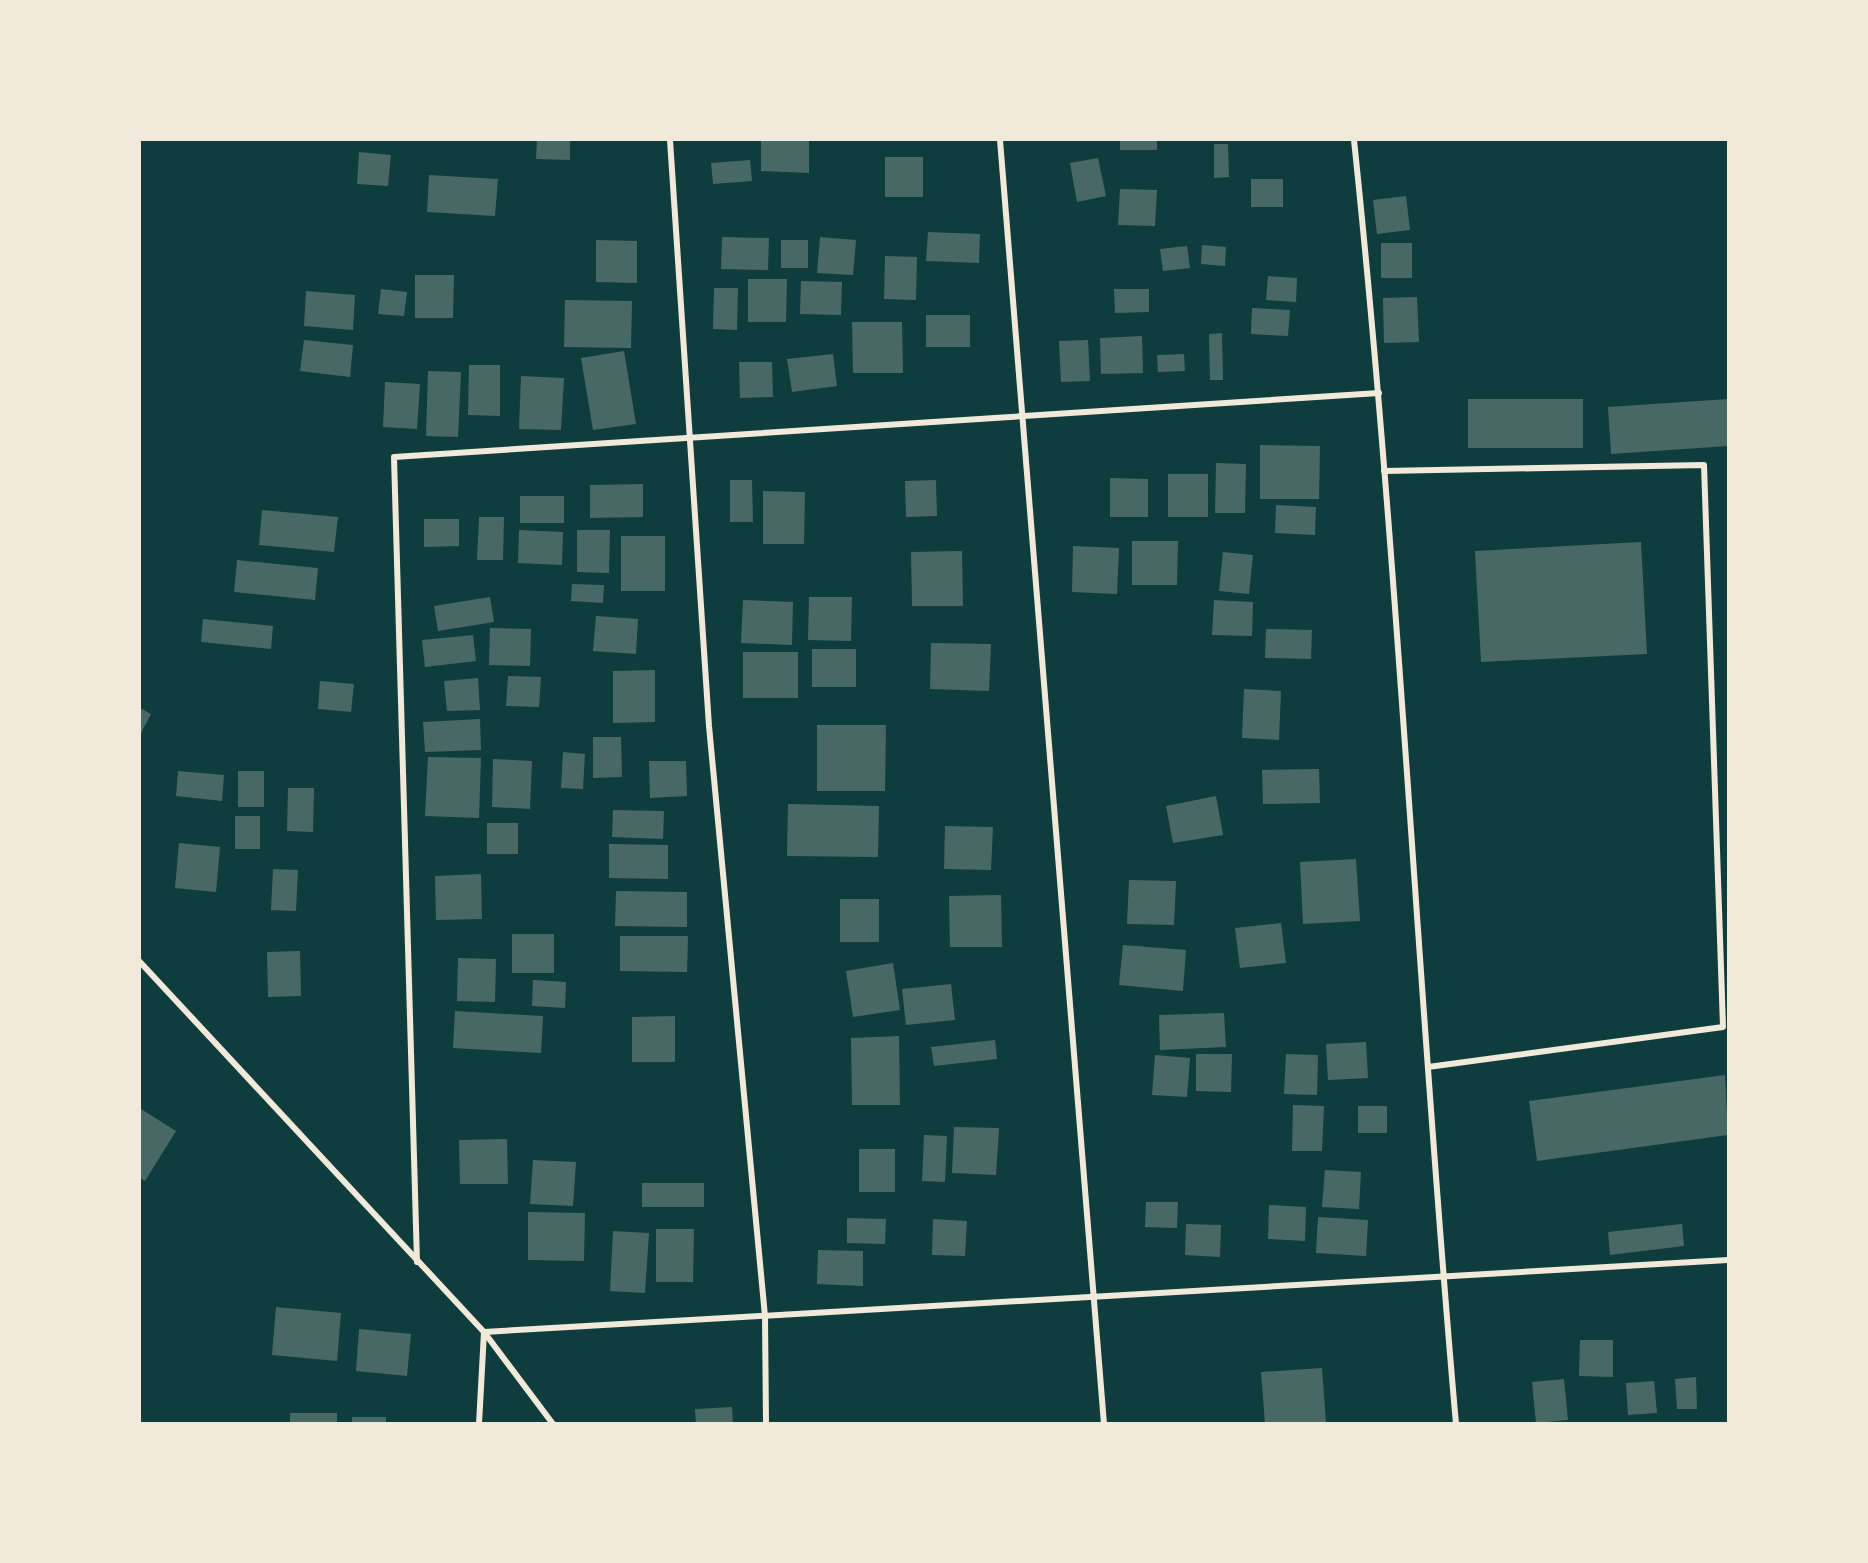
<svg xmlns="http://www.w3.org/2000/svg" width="1868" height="1563" viewBox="0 0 1868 1563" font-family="Overpass,sans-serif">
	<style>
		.building { fill: #486865 }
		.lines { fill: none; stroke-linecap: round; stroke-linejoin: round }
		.minor { stroke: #f1e9da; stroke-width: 6 }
	</style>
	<rect width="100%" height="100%" fill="#0f3d3e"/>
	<g class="building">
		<path d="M537,140H570V160L536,159Z"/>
		<path d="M761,140H809V173L761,171Z"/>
		<rect x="1120" y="140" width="37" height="10"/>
		<path d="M1214,144H1228L1229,177L1214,178Z"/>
		<path d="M359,152L391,155L388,186L357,184Z"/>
		<rect x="885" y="157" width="38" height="40"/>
		<path d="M1098,158L1106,196L1077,202L1070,163Z"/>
		<path d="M750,160L752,181L713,184L711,163Z"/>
		<path d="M429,175L498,179L495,216L427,212Z"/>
		<rect x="1251" y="179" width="32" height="28"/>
		<path d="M1120,189L1157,190L1155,226L1118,225Z"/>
		<path d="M1406,196L1410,230L1377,234L1373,200Z"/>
		<path d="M928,232L980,234L979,263L926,261Z"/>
		<path d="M722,237L769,238L768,270L721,269Z"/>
		<path d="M820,237L856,240L853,275L817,273Z"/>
		<path d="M596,240L637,241V283L596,282Z"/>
		<rect x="781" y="240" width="27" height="28"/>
		<rect x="1381" y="243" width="31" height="35"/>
		<path d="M1202,245L1226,247L1225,266L1201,264Z"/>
		<path d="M1187,246L1190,268L1163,271L1160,249Z"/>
		<path d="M885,256L917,257L916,300L884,299Z"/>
		<path d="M415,275H454L453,318H415Z"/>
		<path d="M1268,276L1297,278L1296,302L1266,300Z"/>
		<path d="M748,279H787L786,322H748Z"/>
		<path d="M801,281L842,282L841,315L800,314Z"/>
		<path d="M714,288H738L737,330L713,329Z"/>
		<path d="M381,289L407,292L404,316L378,314Z"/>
		<path d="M1114,289H1149V312L1115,313Z"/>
		<path d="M306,291L355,295L353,330L304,326Z"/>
		<path d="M1417,297L1419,342L1384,343L1383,298Z"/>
		<path d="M565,300L632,301L631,348L564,347Z"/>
		<path d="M1252,308L1290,310L1288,336L1251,334Z"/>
		<rect x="926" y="315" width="44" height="32"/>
		<path d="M852,322H902L903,373H853Z"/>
		<path d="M1222,333L1223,380H1210L1209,334Z"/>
		<path d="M1142,336L1143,373L1101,374L1100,338Z"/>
		<path d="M304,340L353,345L350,377L300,371Z"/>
		<path d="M1088,340L1090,381L1061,382L1059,341Z"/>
		<path d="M624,351L636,424L593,430L581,358Z"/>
		<path d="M833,354L837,386L792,392L787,359Z"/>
		<path d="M1184,354L1185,371L1158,372L1157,355Z"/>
		<path d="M739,362H772L773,397L740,398Z"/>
		<path d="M469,365H500V416L468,415Z"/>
		<path d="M428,371L461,372L458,437L426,436Z"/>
		<path d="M521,376L564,378L561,430L519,429Z"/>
		<path d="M385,382L420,384L417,429L383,427Z"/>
		<rect x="1468" y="399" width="115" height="49"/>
		<path d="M1728,399V446L1611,454L1608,407Z"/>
		<path d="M1260,445L1320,446L1319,499H1260Z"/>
		<path d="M1216,463L1246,464L1245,513H1215Z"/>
		<rect x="1168" y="474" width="40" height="43"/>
		<path d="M1110,478L1148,479V517H1110Z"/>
		<path d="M730,480H752L753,522H730Z"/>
		<path d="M936,480L937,516L906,517L905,481Z"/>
		<path d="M643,484V517L590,518V485Z"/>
		<path d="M763,491L805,492L804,544H763Z"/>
		<rect x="520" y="496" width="44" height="27"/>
		<path d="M1276,505L1316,507L1315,535L1275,533Z"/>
		<path d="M262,510L338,517L334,552L259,545Z"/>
		<path d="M479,517H504L503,560H477Z"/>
		<path d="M424,519H459V546L424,547Z"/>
		<path d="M519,530L563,532L562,565L518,563Z"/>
		<path d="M577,530H610L609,573L577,572Z"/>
		<rect x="621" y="536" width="44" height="55"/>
		<path d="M1132,541H1178L1177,585H1132Z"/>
		<path d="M1641,542L1647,654L1481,662L1475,551Z"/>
		<path d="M1073,546L1119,548L1117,594L1072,592Z"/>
		<path d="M962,551L963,606H912L911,552Z"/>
		<path d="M1223,552L1253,555L1249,594L1219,591Z"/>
		<path d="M237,560L318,568L315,600L234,592Z"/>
		<path d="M572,584L604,585L603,603L571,601Z"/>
		<path d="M490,597L494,622L438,631L434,606Z"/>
		<path d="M809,597H852L851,641L808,640Z"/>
		<path d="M743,600L793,602L792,645L741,643Z"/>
		<path d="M1214,600L1253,602L1252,636L1212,635Z"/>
		<path d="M596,616L638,619L636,654L593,651Z"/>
		<path d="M203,619L273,626L271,649L201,642Z"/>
		<path d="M490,628L531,629L530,666L489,665Z"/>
		<path d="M1266,629L1312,630L1311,659L1265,658Z"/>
		<path d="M473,635L476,661L425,667L422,640Z"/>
		<path d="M931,643L991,644L989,691L930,689Z"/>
		<rect x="812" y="649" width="44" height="38"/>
		<rect x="743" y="652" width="55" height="46"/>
		<path d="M655,670V722L613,723V671Z"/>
		<path d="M508,676L541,677L539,707L506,706Z"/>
		<path d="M478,678L480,710L447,711L444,681Z"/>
		<path d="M320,681L354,684L351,712L318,709Z"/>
		<path d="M1244,689L1281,691L1279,740L1242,738Z"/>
		<path d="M140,708L151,714L140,735Z"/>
		<path d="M480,719L481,750L425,752L423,722Z"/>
		<path d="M817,725H886L885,791H817Z"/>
		<path d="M593,737H621L622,777L593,778Z"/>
		<path d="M563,752L585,754L583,789L561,788Z"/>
		<path d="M428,757L481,758L479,818L425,816Z"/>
		<path d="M493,759L532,761L530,809L492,807Z"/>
		<path d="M649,761H686L687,796L650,798Z"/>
		<path d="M1319,769L1320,803L1263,804L1262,770Z"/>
		<path d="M178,771L224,775L222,801L176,796Z"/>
		<rect x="238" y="771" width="26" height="36"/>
		<path d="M288,788H314L313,832L287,831Z"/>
		<path d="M1216,796L1223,835L1173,843L1166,806Z"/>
		<path d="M788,804L879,806L878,857L787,856Z"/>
		<path d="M613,810L664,811L663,839L612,837Z"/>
		<rect x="235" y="816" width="25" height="33"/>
		<rect x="487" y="823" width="31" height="31"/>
		<path d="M945,826L993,827L991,870L944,869Z"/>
		<path d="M179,843L220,847L216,892L175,888Z"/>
		<path d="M609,844L668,845V879L609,878Z"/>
		<path d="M1356,859L1360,921L1303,924L1300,862Z"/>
		<path d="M273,869L298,870L296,911L271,910Z"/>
		<path d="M481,874L482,919L436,920L435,876Z"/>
		<path d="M1129,880L1176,881L1174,925L1127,924Z"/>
		<path d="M616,891L687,892V927L615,926Z"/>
		<path d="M1001,895L1002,947H950L949,896Z"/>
		<rect x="840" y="899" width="39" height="43"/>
		<path d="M1281,923L1286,963L1240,968L1235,928Z"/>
		<rect x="512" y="934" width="42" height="39"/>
		<path d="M620,936H688L687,972L620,971Z"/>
		<path d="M1123,945L1186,950L1183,991L1119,985Z"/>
		<path d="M300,951L301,996L268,997L267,952Z"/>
		<path d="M458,958L496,959L495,1002L457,1001Z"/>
		<path d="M893,963L900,1010L853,1017L846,971Z"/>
		<path d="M533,980L566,982L565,1008L532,1006Z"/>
		<path d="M951,984L955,1020L906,1025L902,989Z"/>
		<path d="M455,1011L543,1016L541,1053L453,1048Z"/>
		<path d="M1224,1013L1226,1047L1160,1050L1159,1015Z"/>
		<path d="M675,1016V1062H632V1017Z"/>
		<path d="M899,1036L900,1105H852L851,1038Z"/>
		<path d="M995,1040L997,1059L934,1066L931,1047Z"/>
		<path d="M1366,1042L1368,1078L1328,1080L1326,1044Z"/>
		<path d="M1196,1054H1232L1231,1092L1196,1091Z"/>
		<path d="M1286,1054L1318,1055L1317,1095L1284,1094Z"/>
		<path d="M1155,1055L1190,1058L1187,1097L1152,1095Z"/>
		<path d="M1725,1075L1728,1135L1537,1161L1529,1101Z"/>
		<path d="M1293,1105L1324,1106L1322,1151H1292Z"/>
		<rect x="1358" y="1106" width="29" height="27"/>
		<path d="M141,1109L176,1131L145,1181L140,1178Z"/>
		<path d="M954,1127L999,1128L996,1175L952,1173Z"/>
		<path d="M924,1135L947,1136L945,1182L922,1181Z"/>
		<path d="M507,1139L508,1184H460L459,1140Z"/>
		<rect x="859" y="1149" width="36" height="43"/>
		<path d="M533,1160L576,1162L573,1206L530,1204Z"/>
		<path d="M1325,1170L1361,1172L1359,1209L1322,1207Z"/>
		<rect x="642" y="1183" width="62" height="24"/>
		<path d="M1146,1202H1178L1177,1228L1145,1227Z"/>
		<path d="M1269,1205L1306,1207L1305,1241L1268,1239Z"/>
		<path d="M528,1212L585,1213L584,1261L528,1260Z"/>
		<path d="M1318,1217L1368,1220L1366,1256L1316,1253Z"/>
		<path d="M847,1218L886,1219L885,1244L847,1243Z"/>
		<path d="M933,1219L967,1221L965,1256L932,1255Z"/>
		<path d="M1186,1224L1221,1225L1220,1257L1185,1255Z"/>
		<path d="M1682,1224L1684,1246L1610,1255L1608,1232Z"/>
		<path d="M656,1229H694L693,1282H656Z"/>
		<path d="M613,1231L649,1233L645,1293L610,1291Z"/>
		<path d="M818,1250L863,1251V1286L817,1284Z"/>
		<path d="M276,1307L341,1313L337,1361L272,1355Z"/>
		<path d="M359,1329L411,1334L407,1376L356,1371Z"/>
		<path d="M1580,1340H1613V1377L1579,1376Z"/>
		<path d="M1322,1368L1326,1423L1265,1424L1261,1372Z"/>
		<path d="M1696,1377L1697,1409H1677L1675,1379Z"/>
		<path d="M1564,1379L1568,1420L1536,1423L1532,1382Z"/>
		<path d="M1654,1381L1657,1413L1628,1415L1626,1383Z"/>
		<path d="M732,1407L733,1424H696L695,1409Z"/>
		<rect x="290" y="1413" width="47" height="11"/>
		<rect x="352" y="1417" width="34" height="7"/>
	</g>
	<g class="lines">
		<g class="minor">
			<path d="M670,140L709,726L765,1316L766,1424"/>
			<path d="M1000,140L1104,1424"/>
			<path d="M1354,140C1399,567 1418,996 1456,1424"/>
			<path d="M1384,471L1704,465L1723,1027L1428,1067"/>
			<path d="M140,962L484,1332L553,1424"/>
			<path d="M417,1262L394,457L1379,393"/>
			<path d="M479,1424L484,1332L1728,1260"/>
		</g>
	</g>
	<rect width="1868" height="1563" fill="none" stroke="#f1e9da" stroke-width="282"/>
</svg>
